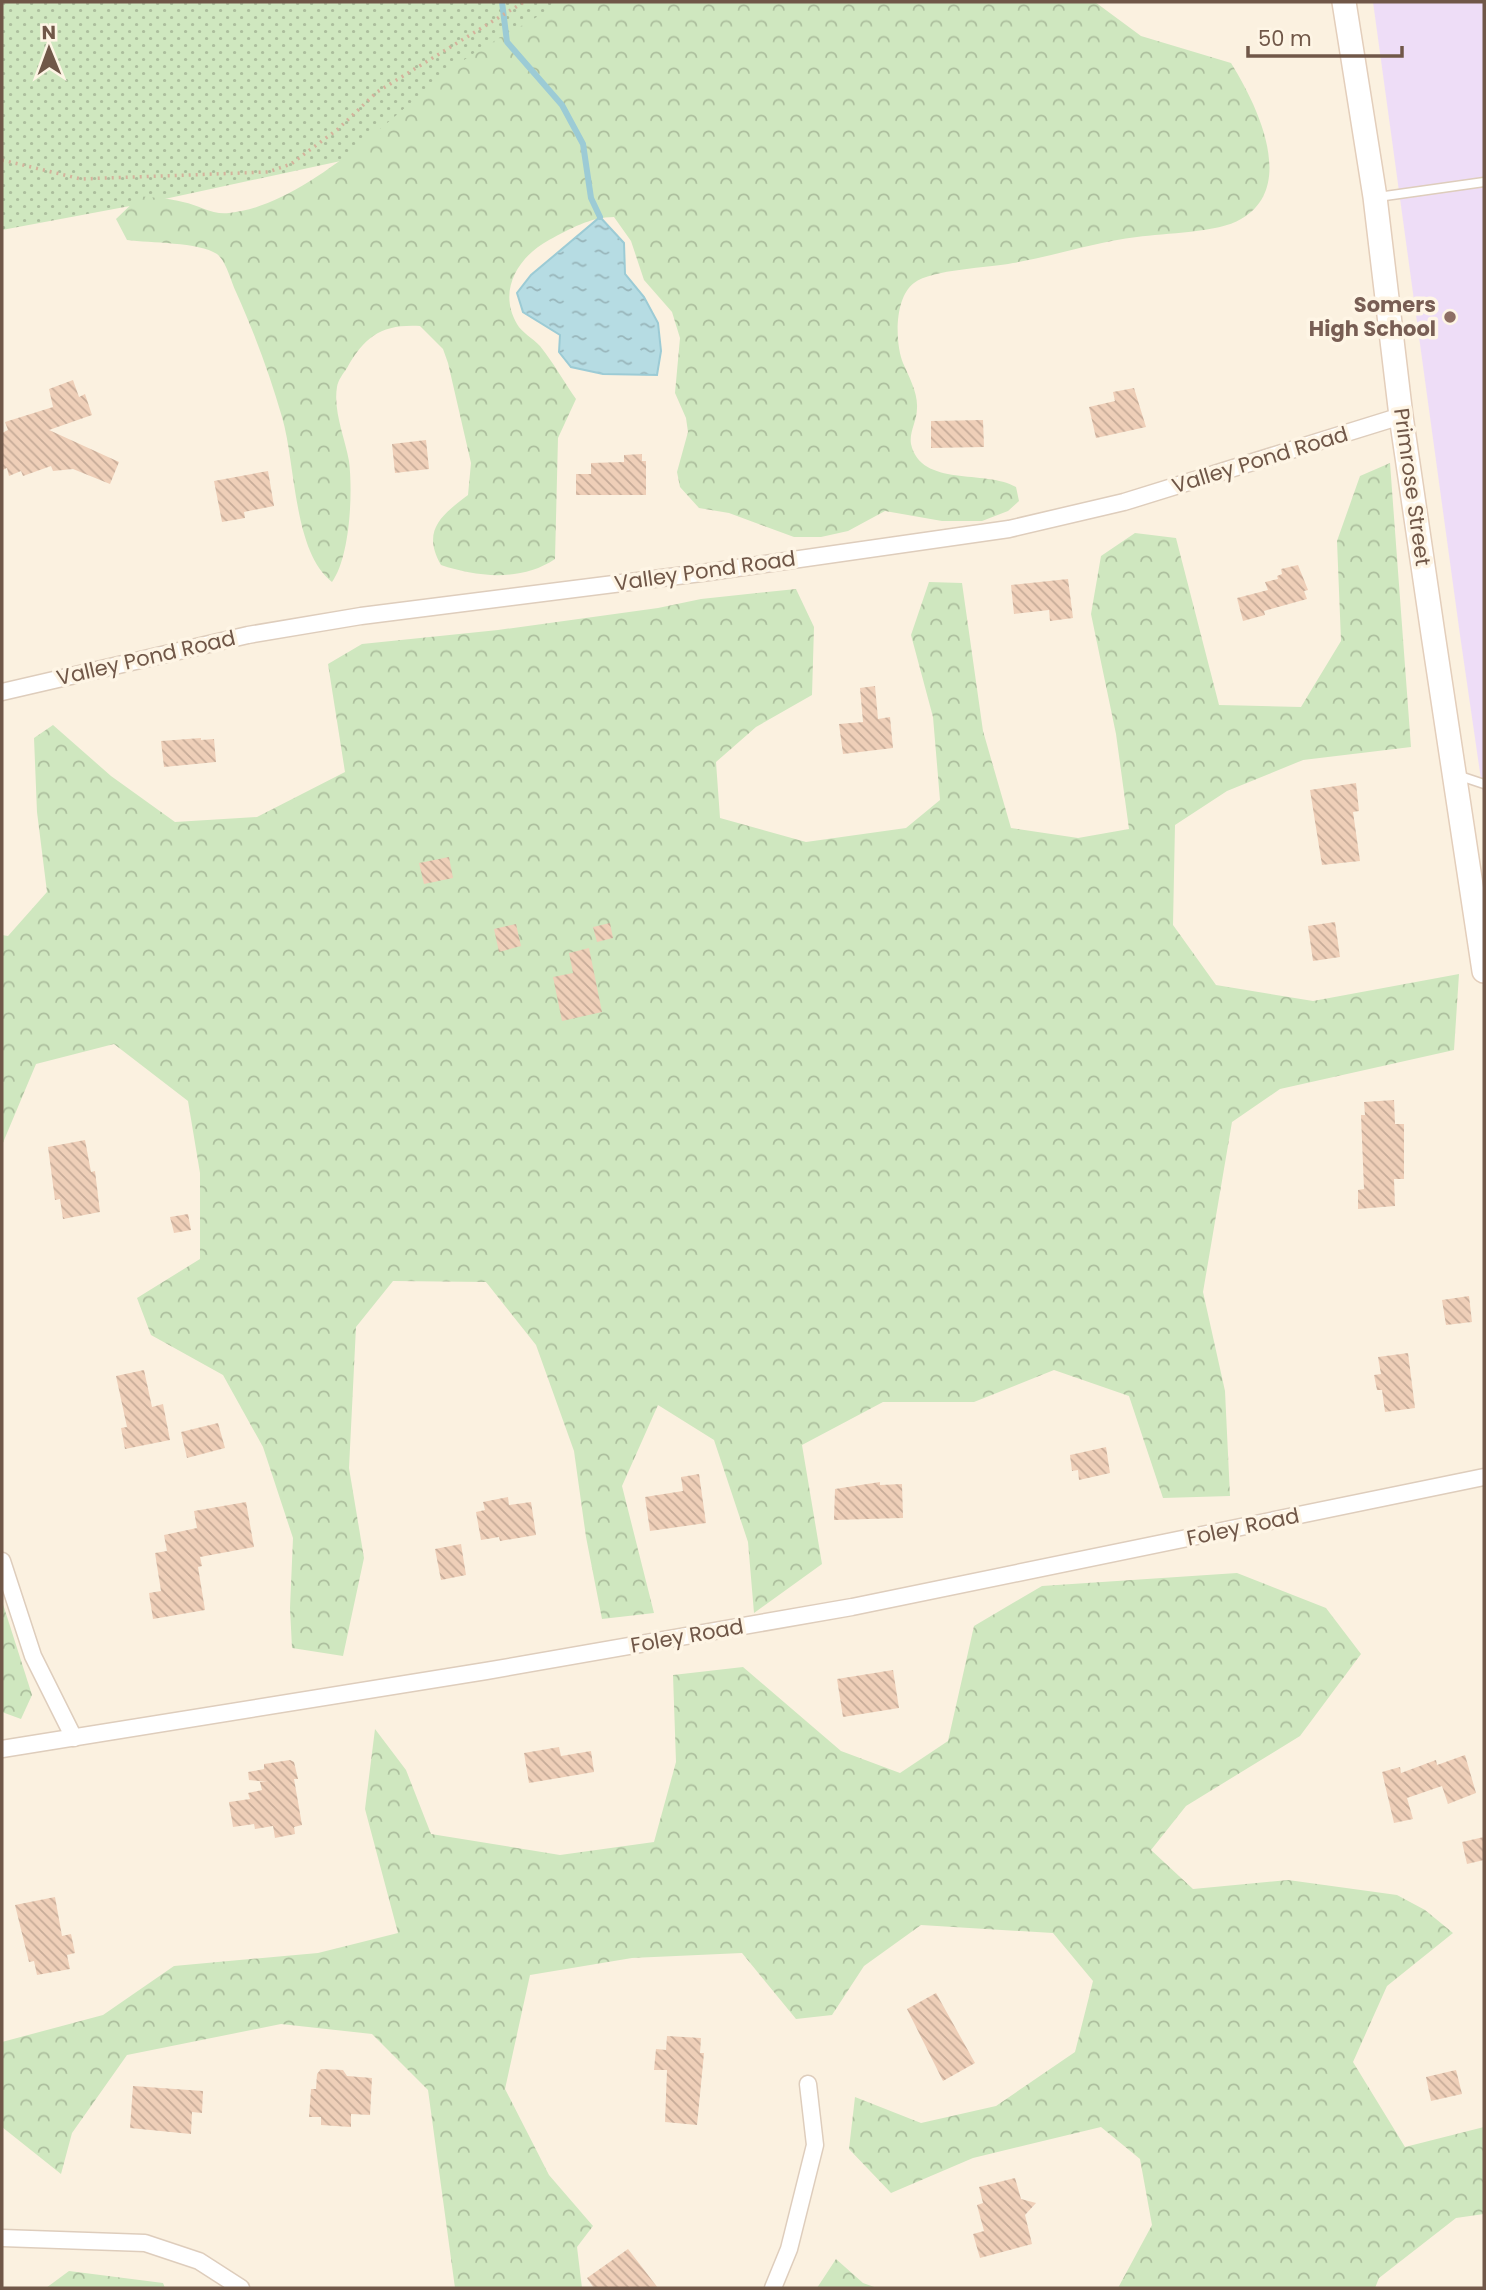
<svg xmlns="http://www.w3.org/2000/svg" width="1486" height="2290" viewBox="0 0 1486 2290" font-family="Poppins,sans-serif">
	<style>
		.education { fill: #eeddf7 }
		.grass { fill: url(#grass-dots) }
		.forest { fill: url(#forest-crowns) }
		.water { fill: url(#water-ripples); stroke: #9ccbd5; stroke-width: 2 }
		.lines { fill: none; stroke-linecap: round; stroke-linejoin: round }
		.stream { stroke: #9ccbd5; stroke-width: 6 }
		.building { fill: url(#building-back-hatch) }
		.service-casing { stroke: #decdbc; stroke-width: 11 }
		.minor-casing { stroke: #decdbc; stroke-width: 19 }
		.secondary-casing { stroke: #e3cebb; stroke-width: 26 }
		.path { stroke: #d4b29c; stroke-width: 3.5; stroke-dasharray: 2 5; stroke-linecap: butt }
		.service { stroke: #fff; stroke-width: 8 }
		.minor { stroke: #fff; stroke-width: 16 }
		.secondary { stroke: #fff; stroke-width: 23 }
		.education-dot { fill: #8d6e63; stroke: #fef5e5; stroke-width: 2.5 }
		.labels { text-anchor: middle; stroke-width: 7; stroke-linejoin: round; paint-order: stroke }
		.education-label { font-size: 21px; font-weight: bold; fill: #785e54; stroke: #fef5e5; text-anchor: end }
		.street-label { font-size: 21px; fill: #705748; stroke: #fef5e5 }
	</style>
	<defs>
		<pattern id="grass-dots" width="8" height="8" patternUnits="userSpaceOnUse" patternTransform="scale(1.75)"><rect width="8" height="8" fill="#cfe7bf"/><path d="M2 2h.1M6 6h.1" fill="none" stroke="#acbe9d" stroke-width="1.8" stroke-linecap="round"/></pattern>
		<pattern id="forest-crowns" width="20" height="18" patternUnits="userSpaceOnUse" patternTransform="scale(1.75)"><rect width="20" height="18" fill="#cfe7bf"/><path d="M2 6a3 3 0 1 1 6 0M12 15a3 3 0 1 1 6 0" fill="none" stroke="#acbe9d"/></pattern>
		<pattern id="water-ripples" width="26" height="14" patternUnits="userSpaceOnUse" patternTransform="scale(1.75)"><rect width="26" height="14" fill="#b6dce3"/><path d="M2 4q2-2 4 0t4 0M15 11q2-2 4 0t4 0" fill="none" stroke="#98b5ba"/></pattern>
		<pattern id="building-back-hatch" width="6" height="6" patternUnits="userSpaceOnUse" patternTransform="scale(1.75)"><rect width="6" height="6" fill="#efcfb8"/><path d="M-1 5l2 2M0 0l6 6M5-1l2 2" fill="none" stroke="#c6ab98"/></pattern>
	</defs>
	<rect width="100%" height="100%" fill="#fbf1e0"/>
	<path class="education" d="M1373,2H1484V800L1460,635Z"/>
	<path class="grass" d="M2,2H619L387,151L146,203L2,230Z"/>
	<g class="forest">
		<path d="M559,2H1095L1141,36L1231,63C1256,103 1298,187 1241,219C1218,233 1165,233 1137,237C1095,242 1055,256 1013,263C989,268 932,269 914,283C894,298 895,343 903,363C909,377 918,393 917,408C917,421 909,432 911,444C921,488 985,469 1016,487L1019,501L1008,511L982,521H942L885,511L848,531L821,537H794L729,513L699,508L680,487L677,472L688,432L686,418L675,393L680,338L672,312L644,280L631,241L614,217C590,217 570,229 549,240C519,256 497,290 517,324C522,333 533,338 540,346C553,362 564,382 576,399L558,438L555,559C521,582 477,577 441,565C421,530 442,515 468,495L471,463L448,363L443,349L420,326C382,324 365,336 347,368C343,374 338,380 337,387C333,411 345,438 349,461C353,493 350,557 332,582C293,552 296,464 282,417C270,375 254,332 236,292C231,281 226,261 217,254C199,242 150,243 127,240L116,219L140,196C154,198 169,198 183,202C199,205 212,215 229,213C310,205 399,107 464,60C494,38 529,25 559,2Z"/>
		<path d="M1390,463L1411,747L1303,760L1227,791L1175,825L1173,925L1216,985L1313,1001L1459,974L1454,1050L1280,1089L1232,1122L1203,1292L1225,1391L1230,1496L1163,1498L1129,1396L1054,1370L974,1402H883L802,1445L822,1564L754,1613L748,1542L714,1440L658,1405L622,1486L654,1613L602,1619L586,1537L574,1451L536,1345L486,1282L393,1281L356,1327L349,1468L364,1558L343,1656L292,1648L290,1608L293,1538L263,1447L223,1375L151,1335L137,1298L200,1259V1173L188,1101L114,1044L36,1064L2,1145V935L8,936L47,892L37,812L34,738L53,725L111,776L175,822L257,817L345,772L328,664L362,644L498,630L658,608L701,599L796,589L814,627L812,695L756,727L716,762L720,818L806,842L906,828L940,800L933,717L911,635L929,582L962,583L983,731L1011,828L1078,838L1129,829L1116,734L1091,614L1101,556L1135,533L1176,538L1219,705L1301,707L1341,641L1337,541L1360,476Z"/>
		<path d="M1237,1573L1326,1608L1361,1654L1300,1736L1186,1806L1151,1850L1193,1889L1288,1880L1397,1895L1425,1910L1453,1933L1387,1986L1353,2062L1405,2147L1484,2127V2214L1456,2218L1379,2278L1375,2288H1118L1152,2225L1140,2159L1101,2127L973,2158L891,2193L849,2149L855,2097L921,2123L996,2106L1075,2052L1093,1981L1053,1933L921,1925L864,1966L832,2015L796,2019L742,1953L632,1958L530,1975L505,2089L549,2175L593,2226L577,2247L582,2288H455L428,2090L372,2034L281,2024L127,2055L72,2133L61,2174L2,2127V2042L103,2015L174,1966L318,1953L398,1933L365,1809L375,1729L406,1770L431,1834L560,1855L654,1842L676,1762L673,1675L743,1667L841,1751L900,1773L948,1741L974,1626L1042,1586Z"/>
		<path d="M2,1601L32,1695L21,1719L2,1712Z"/>
		<path d="M836,2259L863,2283L877,2288H817Z"/>
		<path d="M69,2271L163,2283L165,2288H46Z"/>
	</g>
	<path class="water" d="M600,217L624,243L625,274L644,297L658,323L661,351L657,375L603,374L571,367L559,352L560,335L523,312L517,293L531,275Z"/>
	<g class="lines">
		<path class="stream" d="M502,2L507,42L562,105L583,144L591,198L600,217"/>
	</g>
	<g class="building">
		<path d="M73,380L79,397L85,394L92,415L49,430L119,462L110,484L73,469L53,471L51,466L23,476L21,471L9,476L7,468L2,470V433L8,430L5,422L53,407L49,389Z"/>
		<path d="M1134,388L1146,427L1096,438L1089,407L1115,401L1113,392Z"/>
		<path d="M983,420L984,447L931,448V421Z"/>
		<path d="M426,440L429,469L395,473L392,444Z"/>
		<path d="M642,454V461H646V495H576V474H591V463L624,462V455Z"/>
		<path d="M268,471L274,506L244,512L245,518L222,522L214,481Z"/>
		<path d="M1298,565L1308,590L1304,591L1307,599L1264,611L1265,615L1243,621L1237,598L1268,590L1265,582L1278,579L1277,576L1282,574L1281,569Z"/>
		<path d="M1068,579L1073,618L1050,621L1049,610L1014,614L1011,585Z"/>
		<path d="M875,686L878,719L890,717L893,748L843,754L839,724L863,722L860,688Z"/>
		<path d="M201,738V740L214,739L216,762L164,767L161,741Z"/>
		<path d="M1356,783L1359,811L1353,812L1360,861L1322,865L1310,790Z"/>
		<path d="M449,857L453,878L424,884L419,863Z"/>
		<path d="M1335,922L1340,957L1313,961L1308,926Z"/>
		<path d="M610,923L613,938L597,942L593,927Z"/>
		<path d="M516,924L521,946L499,952L494,929Z"/>
		<path d="M589,948L602,1012L562,1021L553,977L573,973L569,953Z"/>
		<path d="M1394,1100L1395,1124H1404V1179H1394L1395,1206L1358,1209V1190L1364,1189L1361,1115H1365L1364,1102Z"/>
		<path d="M85,1140L91,1172L95,1171L100,1212L63,1219L60,1199L55,1200L48,1147Z"/>
		<path d="M188,1214L191,1230L174,1233L170,1217Z"/>
		<path d="M1469,1296L1472,1322L1446,1325L1442,1300Z"/>
		<path d="M1408,1353L1415,1408L1385,1412L1382,1390H1377L1374,1375L1381,1374L1378,1357Z"/>
		<path d="M144,1370L152,1407L163,1404L170,1440L125,1449L121,1428L127,1427L116,1376Z"/>
		<path d="M218,1423L225,1448L187,1458L181,1432Z"/>
		<path d="M1106,1447L1110,1473L1079,1480L1078,1470L1072,1471L1070,1455Z"/>
		<path d="M699,1474L706,1523L650,1531L645,1497L683,1491L681,1477Z"/>
		<path d="M880,1482V1485L902,1484L903,1518L834,1520L835,1489Z"/>
		<path d="M508,1497L509,1505L531,1502L536,1535L500,1541L499,1537L481,1540L476,1512L485,1510L483,1502Z"/>
		<path d="M246,1502L254,1547L200,1557L202,1566L198,1567L205,1610L153,1619L149,1593L161,1591L155,1553L167,1551L164,1535L197,1528L194,1511Z"/>
		<path d="M461,1544L466,1575L441,1580L435,1549Z"/>
		<path d="M893,1670L899,1708L843,1717L837,1679Z"/>
		<path d="M559,1747L561,1756L591,1751L594,1772L529,1783L524,1753Z"/>
		<path d="M1465,1755L1476,1793L1448,1804L1442,1786L1407,1798L1413,1819L1394,1823L1382,1772L1400,1767L1401,1773L1436,1760L1437,1765Z"/>
		<path d="M290,1760L294,1762L298,1779H294L302,1825L294,1827L295,1834L275,1838L273,1826L255,1829L254,1824L233,1827L229,1802L250,1799L248,1793L262,1790L260,1782H267L249,1780L248,1772L264,1769V1764Z"/>
		<path d="M1484,1837V1860L1467,1864L1462,1842Z"/>
		<path d="M55,1897L62,1936L71,1934L75,1953L67,1955L70,1969L37,1975L34,1961L29,1962L15,1905Z"/>
		<path d="M936,1993L975,2063L943,2081L907,2009Z"/>
		<path d="M667,2036L701,2038L700,2053H704L697,2125L665,2122L667,2070H654L656,2049L666,2050Z"/>
		<path d="M321,2069L343,2070L347,2076L372,2078L370,2115L351,2114V2127L321,2125V2117H309L311,2089H316L317,2074Z"/>
		<path d="M1456,2070L1462,2094L1431,2101L1426,2077Z"/>
		<path d="M133,2086L203,2091L202,2113L192,2112L191,2134L130,2128Z"/>
		<path d="M1015,2178L1021,2199L1036,2203L1025,2215L1032,2244L980,2258L973,2234L984,2231L977,2205L983,2203L979,2187Z"/>
		<path d="M628,2249L658,2288H594L587,2278Z"/>
	</g>
	<g class="lines">
		<g class="service-casing">
			<g id="service">
				<path d="M1378,197L1484,182"/>
				<path d="M1457,775L1484,784"/>
			</g>
		</g>
		<g class="minor-casing">
			<g id="minor">
				<path d="M2,692L248,635L361,616L709,572L1009,529L1124,502L1401,416"/>
				<path d="M2,1561L33,1656L74,1738"/>
				<path d="M2,1749L486,1671L852,1607L1484,1477"/>
				<path d="M2,2238L145,2243L199,2261L241,2288"/>
				<path d="M773,2288L789,2249L815,2145L808,2084"/>
			</g>
		</g>
		<g class="secondary-casing">
			<path id="secondary" d="M1344,2L1375,197L1401,416L1433,634L1484,971"/>
		</g>
		<path class="path" d="M2,160L81,179L268,172L291,164L338,129L377,92L524,2"/>
		<use href="#service" class="service"/>
		<use href="#minor" class="minor"/>
		<use href="#secondary" class="secondary"/>
	</g>
	<circle class="education-dot" cx="1450" cy="317" r="7"/>
	<g class="labels">
		<g class="education-label">
			<text x="1436" y="312">Somers<tspan x="1436" dy="24">High School</tspan></text>
		</g>
		<g class="street-label">
			<text transform="translate(1260 460) rotate(-17)" y="7">Valley Pond Road</text>
			<text transform="translate(1412 487) rotate(82)" y="7">Primrose Street</text>
			<text transform="translate(705 571) rotate(-8)" y="7">Valley Pond Road</text>
			<text transform="translate(146 658) rotate(-13)" y="7">Valley Pond Road</text>
			<text transform="translate(1243 1527) rotate(-12)" y="7">Foley Road</text>
			<text transform="translate(687 1636) rotate(-10)" y="7">Foley Road</text>
		</g>
	</g>
	<rect width="1486" height="2290" fill="none" stroke="#705748" stroke-width="7"/>
	<g transform="translate(49 49) rotate(359)" stroke="#fef5e5" stroke-width="5" paint-order="stroke">
	<path d="M0-5L12 26L0 18L-12 26Z" fill="#705748"/>
	<text y="-10" font-size="19" font-weight="bold" text-anchor="middle" fill="#705748">N</text>
	</g>
	<path d="M1248 46v10h154v-10" fill="none" stroke="#705748" stroke-width="3.5"/>
	<text x="1258" y="46" font-size="21" fill="#705748" stroke="#fef5e5" stroke-width="5" paint-order="stroke">50 m</text>
</svg>
